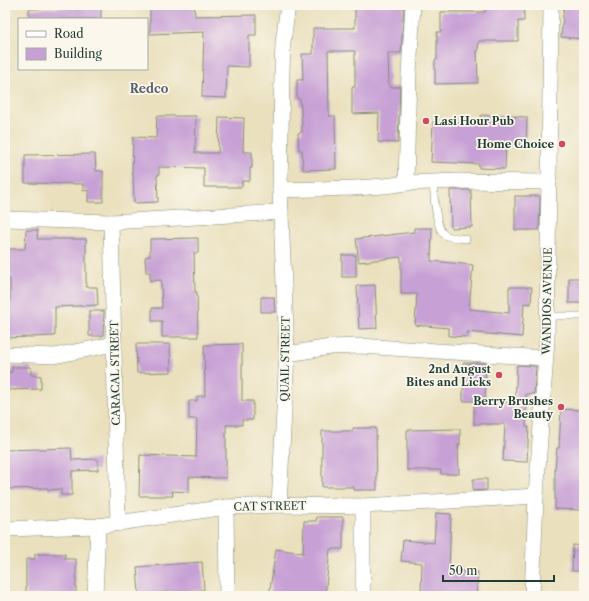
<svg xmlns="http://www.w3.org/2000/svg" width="589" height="601" viewBox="0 0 589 601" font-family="'Libre Caslon Text',serif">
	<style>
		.building { fill: #c7a0d5 }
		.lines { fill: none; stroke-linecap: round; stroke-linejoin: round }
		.service-casing { stroke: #848e78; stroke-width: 8 }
		.minor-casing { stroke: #848e78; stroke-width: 16 }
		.service { stroke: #fff; stroke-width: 7 }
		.minor { stroke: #fff; stroke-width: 15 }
		.poi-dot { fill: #d1495b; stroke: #fbf7ec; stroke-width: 1.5 }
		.labels { text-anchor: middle; stroke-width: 3.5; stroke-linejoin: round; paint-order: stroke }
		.poi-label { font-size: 11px; font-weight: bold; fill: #1f3d34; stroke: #fbf7ec; text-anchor: end }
		.street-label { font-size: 11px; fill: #1f3d34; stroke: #fbf7ec }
		.neighbourhood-label { font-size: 12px; font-weight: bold; fill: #5a606c; stroke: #fbf7ec }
	</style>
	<rect width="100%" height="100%" fill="#fbf7ec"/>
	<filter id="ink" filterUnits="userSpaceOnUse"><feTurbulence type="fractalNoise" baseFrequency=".025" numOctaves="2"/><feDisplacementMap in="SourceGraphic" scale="8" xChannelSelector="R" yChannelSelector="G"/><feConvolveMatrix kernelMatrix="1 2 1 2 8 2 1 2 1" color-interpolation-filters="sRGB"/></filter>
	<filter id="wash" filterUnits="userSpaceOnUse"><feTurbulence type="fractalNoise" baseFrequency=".012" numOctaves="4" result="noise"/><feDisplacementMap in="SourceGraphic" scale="16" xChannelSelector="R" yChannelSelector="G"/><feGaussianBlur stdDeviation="0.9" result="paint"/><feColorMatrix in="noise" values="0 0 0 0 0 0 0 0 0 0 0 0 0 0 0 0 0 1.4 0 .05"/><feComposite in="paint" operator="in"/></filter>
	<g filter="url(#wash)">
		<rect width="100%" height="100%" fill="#eae0bd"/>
		<g id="blocks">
			<g class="building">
				<path d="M150,5H194L195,16L256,15V35H249V67L227,66L226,98L202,97L204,32L150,34Z"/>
				<path d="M355,5H404L401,53H388L389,87H400L398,143L378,142L379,113L352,114V87H355V51H328L329,116H335L336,169L303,170L302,150H299L298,133L302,132L301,106H300V99H297V80H303L302,54H313V28H355Z"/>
				<path d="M485,5H524V21H518V41H479L478,51H477L478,83L435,84V60H437V32H441V12H485Z"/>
				<path d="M564,5H584V39L561,37Z"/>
				<path d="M101,6V19H29V9Z"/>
				<path d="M481,115L527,117L526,145L506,144L505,169L479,168V164L431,162L433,122L480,124Z"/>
				<path d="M157,116H196L195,153H218L219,117L244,118L243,152H252V168H250V181H242V187H204V168L159,167V175H157L158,202L134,203L133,174H132L133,137L156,138Z"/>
				<path d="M95,154L96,171H103V202H88V190L83,191V184L25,183V155Z"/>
				<path d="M450,190H471L472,227L451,228Z"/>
				<path d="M515,196H540L539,230H515Z"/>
				<path d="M414,228H432L431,261L473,265L469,309L509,313V287H532L531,304L524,303L522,337L467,332V337L449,336V328L415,325L417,294H401V257L359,262L356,239L414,232Z"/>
				<path d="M26,230H38L37,239H86V287H97L98,305L55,307V336L5,338V305H10V279H5V249H25Z"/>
				<path d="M198,238V253H194L195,292H197L198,337H162V321H152V308H162L161,280L150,281V272H146L145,257L150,256V239Z"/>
				<rect x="342" y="255" width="14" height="22"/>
				<rect x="569" y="278" width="15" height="25"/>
				<path d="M375,285L377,328L359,329L357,286Z"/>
				<path d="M261,297H274L275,312H261Z"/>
				<path d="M89,311H104L103,336H89Z"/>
				<path d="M136,344H170L171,372L137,373Z"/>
				<path d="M242,344V401H253V420H242V425H226V478L189,477V492L172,491L173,496H139L140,455L196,457L197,419H189V401H197V396H205L204,345Z"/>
				<path d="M463,363H486L485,402H515L517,365L536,366L534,394H526V427H529L527,462L503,461L505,424H474V401H463Z"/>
				<path d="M12,367H31V375L41,376V389L7,390V372H12Z"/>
				<path d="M561,409L584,410V505H580V510L555,509V468L557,448H559Z"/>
				<path d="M353,428H376L377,490H354V487H322V431H353Z"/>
				<path d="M460,429V445H458L459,474H441V470H407V430Z"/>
				<path d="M71,448L72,460L98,459V470L72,471V495H61V489L48,490V488L5,489V450Z"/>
				<path d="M473,479H487V490L473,491Z"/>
				<path d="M436,513L451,514L449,570L478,572L476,596H421L422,563L401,561L403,540L434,543Z"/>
				<path d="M317,517H343V549H330L325,596H269L276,549L303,553L304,521H316Z"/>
				<path d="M573,545L584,546V571H572Z"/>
				<path d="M35,554H65V559H76V595H26V559H35Z"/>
				<path d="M202,562L204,590L139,594L137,567Z"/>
			</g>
		</g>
	</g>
	<g filter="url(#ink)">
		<use href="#blocks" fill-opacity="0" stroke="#848e78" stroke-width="1"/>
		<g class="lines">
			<g class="service-casing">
				<g id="service">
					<path d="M433,182C434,192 435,230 445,235C451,238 460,238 466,239"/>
					<path d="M547,316H584"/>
				</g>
			</g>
			<g class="minor-casing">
				<g id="minor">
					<path d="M413,5L409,73L406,183L458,181L549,182"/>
					<path d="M280,190C322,188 365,190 406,183"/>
					<path d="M5,219L111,222L281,212"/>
					<path d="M111,222L118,524"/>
					<path d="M5,354L54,356L114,344"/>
					<path d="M287,354L331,347L360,346L545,358"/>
					<path d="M279,505L287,354L280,190L282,72L283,42L288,5"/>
					<path d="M226,507L227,596"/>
					<path d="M5,529L98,526L226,507L279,505L363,506L536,496"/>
					<path d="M95,596L98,526"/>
					<path d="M363,596V506"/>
					<path d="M532,596L536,496L547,340L551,5"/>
				</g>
			</g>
			<use href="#service" class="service"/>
			<use href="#minor" class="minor"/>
		</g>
	</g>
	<g class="poi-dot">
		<circle cx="426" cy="121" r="4"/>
		<circle cx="562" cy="144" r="4"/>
		<circle cx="499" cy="375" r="4"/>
		<circle cx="561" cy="407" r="4"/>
	</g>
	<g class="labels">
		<g class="poi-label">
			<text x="434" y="125" text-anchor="start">Lasi Hour Pub</text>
			<text x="554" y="148">Home Choice</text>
			<text x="491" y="373">2nd August<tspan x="491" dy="13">Bites and Licks</tspan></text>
			<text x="553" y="405">Berry Brushes<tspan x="553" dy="13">Beauty</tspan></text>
		</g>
		<g class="street-label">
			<text transform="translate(547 301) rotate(-89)" y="4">WANDIOS AVENUE</text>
			<text transform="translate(285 359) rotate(-89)" y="4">QUAIL STREET</text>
			<text transform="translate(115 373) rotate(-91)" y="4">CARACAL STREET</text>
			<text transform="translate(270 506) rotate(-1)" y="4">CAT STREET</text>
		</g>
		<g class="neighbourhood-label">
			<text x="149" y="93">Redco</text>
		</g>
	</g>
	<rect width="589" height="601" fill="none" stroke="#fbf7ec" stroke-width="20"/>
	<rect x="18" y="18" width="130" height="52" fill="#fbf7ec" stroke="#a3ada2"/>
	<rect x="26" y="31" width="20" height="6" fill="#ffffff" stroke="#a3ada2"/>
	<text x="54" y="38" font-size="12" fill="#1f3d34">Road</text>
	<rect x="26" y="48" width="20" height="12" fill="#c7a0d5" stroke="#a3ada2"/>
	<text x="54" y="58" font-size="12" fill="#1f3d34">Building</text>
	<path d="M443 575v6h111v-6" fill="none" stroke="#1f3d34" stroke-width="2"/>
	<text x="449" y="575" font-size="12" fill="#1f3d34" stroke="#fbf7ec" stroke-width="3" paint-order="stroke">50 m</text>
</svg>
